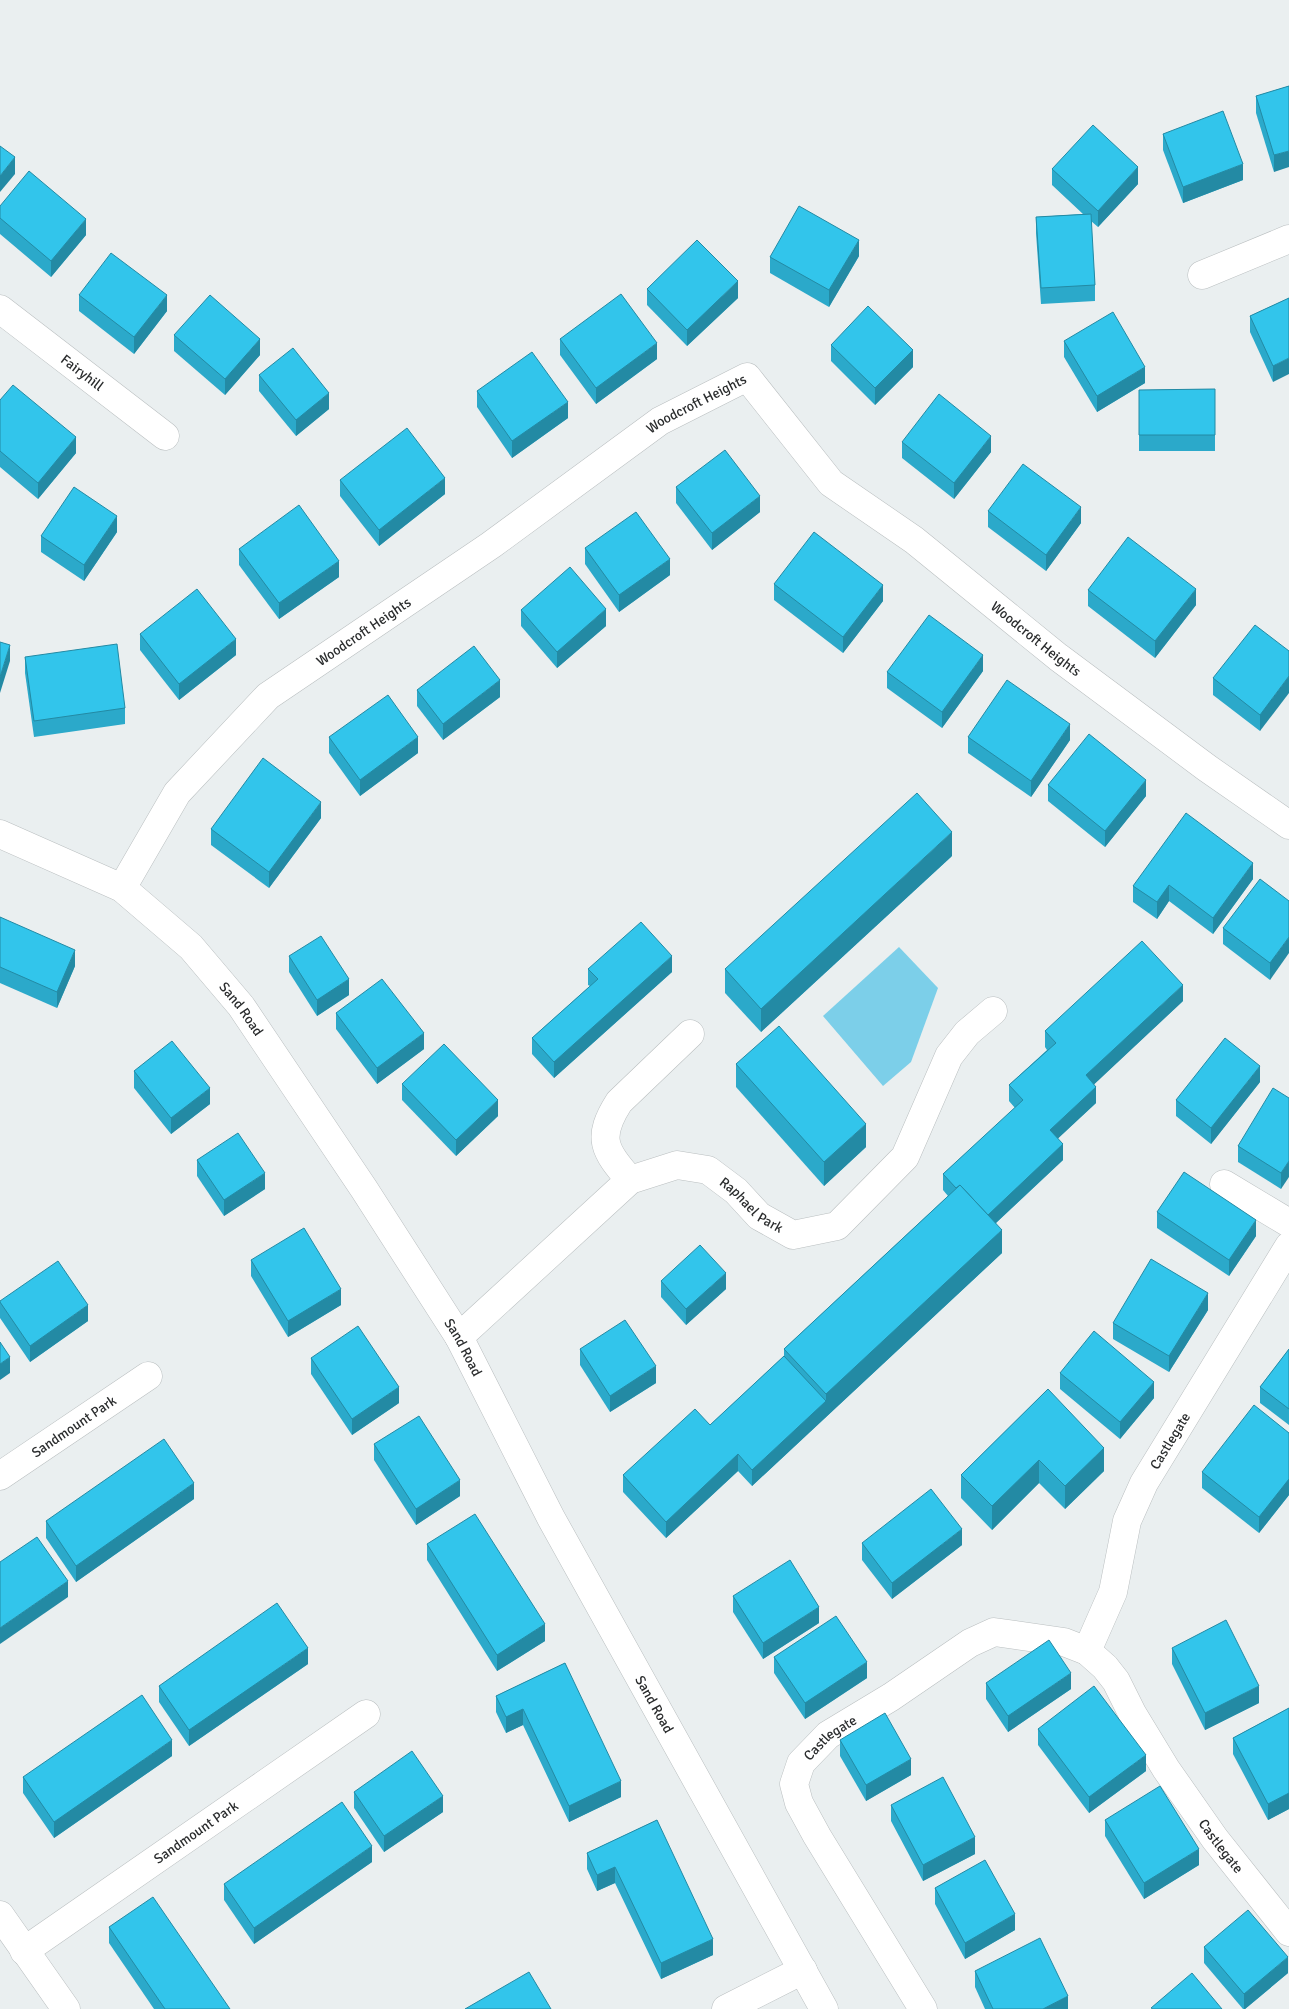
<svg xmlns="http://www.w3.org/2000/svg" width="1289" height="2009" viewBox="0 0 1289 2009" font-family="Signika,sans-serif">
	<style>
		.green { fill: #7ccfe9 }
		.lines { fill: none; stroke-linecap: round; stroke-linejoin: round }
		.minor-casing { stroke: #babfc0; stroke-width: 29 }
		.tertiary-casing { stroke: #babfc0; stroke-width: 29 }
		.minor { stroke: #fff; stroke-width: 28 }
		.tertiary { stroke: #fff; stroke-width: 28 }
		.wall { fill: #2ba9ca }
		.shaded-wall { fill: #238aa4 }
		.building { fill: #32c5eb; stroke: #238aa4 }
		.labels { text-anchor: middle; stroke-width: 4.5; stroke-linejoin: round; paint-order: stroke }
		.street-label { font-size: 14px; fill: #2b2d2e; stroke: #fff }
	</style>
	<rect width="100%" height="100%" fill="#eaeff0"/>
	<path class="green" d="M899,947L938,988L911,1062L883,1086L823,1016Z"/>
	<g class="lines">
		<g class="minor-casing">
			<g id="minor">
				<path d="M1202,275L1289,239"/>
				<path id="s1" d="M0,309L165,436"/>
				<path id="s2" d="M122,888L177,793L268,696L491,545L660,421L747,377L831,483L914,540L1058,657L1207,768L1289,825"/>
				<path d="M630,1180C604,1150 596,1138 619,1102L690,1034"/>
				<path d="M1224,1184L1289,1223"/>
				<path id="s3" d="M459,1337L630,1180L677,1165L708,1170L736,1191L759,1216L793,1235L837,1226L905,1157L949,1056L967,1033L993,1011"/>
				<path id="s4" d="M0,1476L148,1376"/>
				<path id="s5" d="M1087,1651L1113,1592L1127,1521L1144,1483L1289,1246"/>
				<path d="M0,1915L66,2009"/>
				<path id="s6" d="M24,1951L366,1714"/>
				<path d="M726,2009L803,1970"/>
				<path id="s7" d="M923,2009L817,1836L799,1803L794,1784L801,1763L828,1735L891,1697L970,1643L994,1632L1064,1642L1087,1651L1105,1667L1116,1681L1132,1713L1166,1769L1215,1839L1289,1932"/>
			</g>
		</g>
		<g class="tertiary-casing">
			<g id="tertiary">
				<path id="s8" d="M0,834L122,888L191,947L241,1006L364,1189L459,1337L551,1518L824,2009"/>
			</g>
		</g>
		<use href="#minor" class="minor"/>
		<use href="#tertiary" class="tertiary"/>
	</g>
	<g class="wall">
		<path d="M1289,86L1274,172L1256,113V96Z"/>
		<path d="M1163,134L1243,180L1183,203L1163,150Z"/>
		<path d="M1052,169L1138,184L1098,227L1091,221L1095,285V301L1041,304L1036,233V217L1083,214L1052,185Z"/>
		<path d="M0,206L86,235L51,277L0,234Z"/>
		<path d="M859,256L829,307L770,273V257Z"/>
		<path d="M647,289L738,298L687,346L647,305Z"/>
		<path d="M79,295L167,311L134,354L79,311Z"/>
		<path d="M1289,298L1273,382L1250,332V316Z"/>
		<path d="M174,335L260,355L225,395L174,351Z"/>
		<path d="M560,339L657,359L596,404L560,355Z"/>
		<path d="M1064,341L1145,383L1097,412L1064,357Z"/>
		<path d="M831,345L913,367L875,405L831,361Z"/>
		<path d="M259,375L329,409L296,436L259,391Z"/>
		<path d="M1215,389V451H1139V390Z"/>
		<path d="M477,391L568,418L512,458L477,407Z"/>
		<path d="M0,400L76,453L38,499L0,467Z"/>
		<path d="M902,442L991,452L954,499L902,458Z"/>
		<path d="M340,480L445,494L379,546L340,496Z"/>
		<path d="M676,487L760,512L712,550L676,503Z"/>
		<path d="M988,511L1081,523L1046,571L988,527Z"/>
		<path d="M117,532L84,581L41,552V536Z"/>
		<path d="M585,548L670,575L619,612L585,564Z"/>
		<path d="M239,549L339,577L279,619L239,565Z"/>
		<path d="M774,584L883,601L843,653L774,600Z"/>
		<path d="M1088,590L1196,605L1155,658L1088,606Z"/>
		<path d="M521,610L606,626L557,668L521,626Z"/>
		<path d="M140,634L236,655L179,700L140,650Z"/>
		<path d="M1289,651L1260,731L1213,695V678Z"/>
		<path d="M25,657L125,708V724L34,737L25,673Z"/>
		<path d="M983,671L942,728L887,688V672Z"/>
		<path d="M417,690L500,697L443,740L417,706Z"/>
		<path d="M329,737L418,753L360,796L329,753Z"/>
		<path d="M968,737L1070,740L1031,797L968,753Z"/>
		<path d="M1048,785L1146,796L1105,847L1048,801Z"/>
		<path d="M321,818L269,888L211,845V829Z"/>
		<path d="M952,856L761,1032L725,993V969Z"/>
		<path d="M1253,879L1213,934L1169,901L1157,919L1133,902V886Z"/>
		<path d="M1289,901L1270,980L1223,944V928Z"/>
		<path d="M0,917L75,966L57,1008L0,983Z"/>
		<path d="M289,956L349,995L317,1016L289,972Z"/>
		<path d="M588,969L672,972L554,1078L532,1054V1038L590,986L588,985Z"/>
		<path d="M1183,1001L1094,1084L1096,1103L1058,1138L1063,1160L996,1223L1002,1253L752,1486L738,1471L666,1538L623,1492V1475L710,1425L784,1356V1349L948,1196L943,1190V1174L1015,1108L1009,1101V1085L1047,1050L1045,1047V1031Z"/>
		<path d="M336,1013L424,1049L377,1084L336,1029Z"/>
		<path d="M736,1064L866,1147L824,1186L736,1087Z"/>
		<path d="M134,1071L210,1104L171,1134L134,1088Z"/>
		<path d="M1260,1082L1211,1144L1176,1116V1100Z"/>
		<path d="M402,1084L498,1116L456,1156L402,1100Z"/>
		<path d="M1289,1098L1281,1189L1238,1162V1146Z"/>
		<path d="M197,1160L265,1189L224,1216L197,1176Z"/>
		<path d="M1157,1212L1256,1236L1229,1276L1157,1228Z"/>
		<path d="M251,1260L341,1305L288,1337L251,1276Z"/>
		<path d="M661,1281L726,1289L686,1325L661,1297Z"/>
		<path d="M0,1301L88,1321L30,1362L0,1318Z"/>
		<path d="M1208,1310L1169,1372L1113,1339V1323Z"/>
		<path d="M580,1349L656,1383L610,1412L580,1365Z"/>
		<path d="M1289,1349V1425L1260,1403V1387Z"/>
		<path d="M311,1358L399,1403L352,1435L311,1374Z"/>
		<path d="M1060,1373L1154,1398L1120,1439L1060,1389Z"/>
		<path d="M1048,1389L1104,1471L1065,1509L1039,1483L992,1530L961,1498V1475Z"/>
		<path d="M1289,1433V1495L1259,1533L1202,1488V1472Z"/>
		<path d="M374,1444L460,1496L416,1525L374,1460Z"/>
		<path d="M194,1499L76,1582L46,1538V1521Z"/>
		<path d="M862,1543L962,1545L892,1599L862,1560Z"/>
		<path d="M427,1544L545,1641L497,1671L427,1560Z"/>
		<path d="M733,1596L819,1623L763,1659L733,1612Z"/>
		<path d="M1172,1648L1259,1703L1205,1730L1172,1664Z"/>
		<path d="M774,1657L867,1678L805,1719L774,1673Z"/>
		<path d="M565,1663L621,1797L569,1822L523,1725L506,1733L496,1712V1696Z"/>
		<path d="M308,1664L189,1746L159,1702V1686Z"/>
		<path d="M986,1683L1071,1689L1008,1732L986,1699Z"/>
		<path d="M1289,1708V1809L1268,1820L1233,1754V1738Z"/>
		<path d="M1038,1729L1146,1771L1089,1813L1038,1745Z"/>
		<path d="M840,1740L911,1775L866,1801L840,1756Z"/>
		<path d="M172,1756L54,1838L23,1793V1777Z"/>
		<path d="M354,1792L443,1812L384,1852L354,1808Z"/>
		<path d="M891,1805L975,1854L923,1881L891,1821Z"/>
		<path d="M657,1820L713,1955L661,1979L615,1883L597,1891L587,1869V1853Z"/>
		<path d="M1105,1820L1199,1865L1144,1899L1105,1836Z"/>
		<path d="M372,1862L254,1944L224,1900V1884Z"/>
		<path d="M935,1888L1015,1930L965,1959L935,1904Z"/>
		<path d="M109,1927L230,2009H154L109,1943Z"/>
		<path d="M1204,1947L1288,1973L1245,2009H1243L1204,1963Z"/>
		<path d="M975,1971L1068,2009H985L975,1987Z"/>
	</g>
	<g class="shaded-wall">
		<path d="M1289,151V167L1274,172V155Z"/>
		<path d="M15,157V174L0,192V176Z"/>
		<path d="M1243,164V180L1183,203V187Z"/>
		<path d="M1138,167V184L1098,227V211Z"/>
		<path d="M86,219V235L51,277V261Z"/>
		<path d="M859,240V256L829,307V290Z"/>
		<path d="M738,281V298L687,346V330Z"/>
		<path d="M167,295V311L134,354V337Z"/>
		<path d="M260,339V355L225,395V379Z"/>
		<path d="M657,343V359L596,404V388Z"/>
		<path d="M913,350V367L875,405V388Z"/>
		<path d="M1289,358V374L1273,382V366Z"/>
		<path d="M1145,367V383L1097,412V396Z"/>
		<path d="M329,393V409L296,436V420Z"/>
		<path d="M568,402V418L512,458V441Z"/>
		<path d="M991,436V452L954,499V483Z"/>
		<path d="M76,437V453L38,499V483Z"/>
		<path d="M445,478V494L379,546V530Z"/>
		<path d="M760,496V512L712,550V533Z"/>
		<path d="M1081,507V523L1046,571V555Z"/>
		<path d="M117,516V532L84,581V565Z"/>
		<path d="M670,559V575L619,612V595Z"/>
		<path d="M339,561V577L279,619V603Z"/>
		<path d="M883,585V601L843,653V637Z"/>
		<path d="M1196,589V605L1155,658V641Z"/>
		<path d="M606,609V626L557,668V652Z"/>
		<path d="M236,639V655L179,700V684Z"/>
		<path d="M10,645V661L0,693V677Z"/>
		<path d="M983,655V671L942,728V712Z"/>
		<path d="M1289,676V693L1260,731V715Z"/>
		<path d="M500,680V697L443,740V724Z"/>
		<path d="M1070,724V740L1031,797V781Z"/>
		<path d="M418,737V753L360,796V780Z"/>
		<path d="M1146,780V796L1105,847V831Z"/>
		<path d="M321,802V818L269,888V872Z"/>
		<path d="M952,832V856L761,1032V1009Z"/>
		<path d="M1253,863V879L1213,934V918Z"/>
		<path d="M1169,885V901L1157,919V902Z"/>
		<path d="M1289,937V953L1270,980V963Z"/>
		<path d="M75,950V966L57,1008V992Z"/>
		<path d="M672,956V972L554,1078V1062Z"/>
		<path d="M349,979V995L317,1016V1000Z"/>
		<path d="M1183,985V1001L1086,1092V1075Z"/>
		<path d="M424,1033V1049L377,1084V1068Z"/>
		<path d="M1260,1066V1082L1211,1144V1128Z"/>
		<path d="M1096,1087V1103L1050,1146V1130Z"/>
		<path d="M210,1088V1104L171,1134V1118Z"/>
		<path d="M498,1100V1116L456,1156V1140Z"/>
		<path d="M866,1124V1147L824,1186V1162Z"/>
		<path d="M1063,1144V1160L984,1234V1218Z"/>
		<path d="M1289,1161V1177L1281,1189V1173Z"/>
		<path d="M265,1173V1189L224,1216V1200Z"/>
		<path d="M1256,1220V1236L1229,1276V1260Z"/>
		<path d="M1002,1230V1253L752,1486V1470L826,1401V1394Z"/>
		<path d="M726,1273V1289L686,1325V1309Z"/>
		<path d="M341,1289V1305L288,1337V1321Z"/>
		<path d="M1208,1293V1310L1169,1372V1356Z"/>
		<path d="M88,1305V1321L30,1362V1346Z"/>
		<path d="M10,1357V1373L0,1380V1364Z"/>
		<path d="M656,1366V1383L610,1412V1396Z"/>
		<path d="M1154,1382V1398L1120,1439V1422Z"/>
		<path d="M399,1387V1403L352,1435V1419Z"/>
		<path d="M1104,1448V1471L1065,1509V1486Z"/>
		<path d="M738,1454V1471L666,1538V1522Z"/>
		<path d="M1039,1460V1483L992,1530V1506Z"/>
		<path d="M1289,1479V1495L1259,1533V1517Z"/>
		<path d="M460,1480V1496L416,1525V1509Z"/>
		<path d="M194,1483V1499L76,1582V1566Z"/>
		<path d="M962,1529V1545L892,1599V1583Z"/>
		<path d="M68,1581V1597L0,1644V1628Z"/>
		<path d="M819,1607V1623L763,1659V1643Z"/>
		<path d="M545,1624V1641L497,1671V1655Z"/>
		<path d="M308,1648V1664L189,1746V1730Z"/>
		<path d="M867,1662V1678L805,1719V1703Z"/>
		<path d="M1071,1673V1689L1008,1732V1716Z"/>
		<path d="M1259,1686V1703L1205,1730V1713Z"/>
		<path d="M523,1709V1725L506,1733V1717Z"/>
		<path d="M172,1740V1756L54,1838V1822Z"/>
		<path d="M1146,1755V1771L1089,1813V1797Z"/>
		<path d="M911,1759V1775L866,1801V1785Z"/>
		<path d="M621,1781V1797L569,1822V1806Z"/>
		<path d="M1289,1793V1809L1268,1820V1804Z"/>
		<path d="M443,1796V1812L384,1852V1836Z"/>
		<path d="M975,1837V1854L923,1881V1865Z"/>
		<path d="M372,1846V1862L254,1944V1928Z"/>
		<path d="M1199,1849V1865L1144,1899V1883Z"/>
		<path d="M615,1867V1883L597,1891V1875Z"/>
		<path d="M1015,1914V1930L965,1959V1943Z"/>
		<path d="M713,1939V1955L661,1979V1963Z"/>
		<path d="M1288,1957V1973L1245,2009H1244V1994Z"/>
		<path d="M1068,1996V2009H1043Z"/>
	</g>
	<g class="building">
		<path d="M1289,86V151L1274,155L1256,96Z"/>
		<path d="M1223,111L1243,164L1183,187L1163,134Z"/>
		<path d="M1093,125L1138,167L1098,211L1052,169Z"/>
		<path d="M0,146L15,157L0,176Z"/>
		<path d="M29,171L86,219L51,261L0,218V206Z"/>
		<path d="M799,206L859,240L829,290L770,257Z"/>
		<path d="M1091,214L1095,285L1041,288L1036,217Z"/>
		<path d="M697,240L738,281L687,330L647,289Z"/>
		<path d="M111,253L167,295L134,337L79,295Z"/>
		<path d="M621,294L657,343L596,388L560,339Z"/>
		<path d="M210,295L260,339L225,379L174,335Z"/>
		<path d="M1289,298V358L1273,366L1250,316Z"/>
		<path d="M868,306L913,350L875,388L831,345Z"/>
		<path d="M1113,312L1145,367L1097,396L1064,341Z"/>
		<path d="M293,348L329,393L296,420L259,375Z"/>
		<path d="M532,352L568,402L512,441L477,391Z"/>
		<path d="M13,385L76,437L38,483L0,451V400Z"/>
		<path d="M1215,389V435H1139V390Z"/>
		<path d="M939,394L991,436L954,483L902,442Z"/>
		<path d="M407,428L445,478L379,530L340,480Z"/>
		<path d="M725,450L760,496L712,533L676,487Z"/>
		<path d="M1023,464L1081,507L1046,555L988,511Z"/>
		<path d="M74,487L117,516L84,565L41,536Z"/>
		<path d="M299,505L339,561L279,603L239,549Z"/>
		<path d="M636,512L670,559L619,595L585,548Z"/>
		<path d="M814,532L883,585L843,637L774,584Z"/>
		<path d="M1128,537L1196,589L1155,641L1088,590Z"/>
		<path d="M570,567L606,609L557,652L521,610Z"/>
		<path d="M197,589L236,639L179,684L140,634Z"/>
		<path d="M929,615L983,655L942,712L887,672Z"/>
		<path d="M1255,625L1289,651V676L1260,715L1213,678Z"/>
		<path d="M0,642L10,645L0,677Z"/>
		<path d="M117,644L125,708L34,721L25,657Z"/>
		<path d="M474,646L500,680L443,724L417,690Z"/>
		<path d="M1007,680L1070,724L1031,781L968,737Z"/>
		<path d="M388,695L418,737L360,780L329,737Z"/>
		<path d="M1089,734L1146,780L1105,831L1048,785Z"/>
		<path d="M263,758L321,802L269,872L211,829Z"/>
		<path d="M917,793L952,832L761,1009L725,969Z"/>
		<path d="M1186,813L1253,863L1213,918L1169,885L1157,902L1133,886Z"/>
		<path d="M1260,879L1289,901V937L1270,963L1223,928Z"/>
		<path d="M0,917L75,950L57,992L0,967Z"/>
		<path d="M641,922L672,956L554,1062L532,1038L598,979L588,969Z"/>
		<path d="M321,936L349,979L317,1000L289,956Z"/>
		<path d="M1142,941L1183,985L1086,1075L1096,1087L1050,1130L1063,1144L988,1215L960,1185L956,1188L943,1174L1023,1100L1009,1085L1056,1043L1045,1031Z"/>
		<path d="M382,979L424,1033L377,1068L336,1013Z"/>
		<path d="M779,1026L866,1124L824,1162L736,1064Z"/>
		<path d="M1225,1038L1260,1066L1211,1128L1176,1100Z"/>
		<path d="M172,1041L210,1088L171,1118L134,1071Z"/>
		<path d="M444,1044L498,1100L456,1140L402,1084Z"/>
		<path d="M1273,1088L1289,1098V1161L1281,1173L1238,1146Z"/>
		<path d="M238,1133L265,1173L224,1200L197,1160Z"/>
		<path d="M1184,1172L1256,1220L1229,1260L1157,1212Z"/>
		<path d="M960,1185L1002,1230L826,1394L784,1349Z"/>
		<path d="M304,1228L341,1289L288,1321L251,1260Z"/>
		<path d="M700,1245L726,1273L686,1309L661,1281Z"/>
		<path d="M1151,1259L1208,1293L1169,1356L1113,1323Z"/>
		<path d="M58,1261L88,1305L30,1346L0,1302V1301Z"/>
		<path d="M625,1320L656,1366L610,1396L580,1349Z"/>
		<path d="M358,1326L399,1387L352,1419L311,1358Z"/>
		<path d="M1094,1331L1154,1382L1120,1422L1060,1373Z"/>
		<path d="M0,1342L10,1357L0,1364Z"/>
		<path d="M1289,1349V1409L1260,1387Z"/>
		<path d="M784,1356L826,1401L752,1470L738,1454L666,1522L623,1475L695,1409L710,1425Z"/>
		<path d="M1048,1389L1104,1448L1065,1486L1039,1460L992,1506L961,1475Z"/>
		<path d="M1254,1405L1289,1433V1479L1259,1517L1202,1472Z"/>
		<path d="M419,1416L460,1480L416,1509L374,1444Z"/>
		<path d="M164,1439L194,1483L76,1566L46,1521Z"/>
		<path d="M931,1489L962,1529L892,1583L862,1543Z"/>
		<path d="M475,1514L545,1624L497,1655L427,1544Z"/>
		<path d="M37,1537L68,1581L0,1628V1562Z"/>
		<path d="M790,1560L819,1607L763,1643L733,1596Z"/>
		<path d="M277,1603L308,1648L189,1730L159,1686Z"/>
		<path d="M836,1616L867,1662L805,1703L774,1657Z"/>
		<path d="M1226,1620L1259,1686L1205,1713L1172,1648Z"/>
		<path d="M1049,1640L1071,1673L1008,1716L986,1683Z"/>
		<path d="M565,1663L621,1781L569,1806L523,1709L506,1717L496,1696Z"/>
		<path d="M1094,1686L1146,1755L1089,1797L1038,1729Z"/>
		<path d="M142,1695L172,1740L54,1822L23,1777Z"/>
		<path d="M1289,1708V1793L1268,1804L1233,1738Z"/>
		<path d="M885,1713L911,1759L866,1785L840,1740Z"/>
		<path d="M412,1751L443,1796L384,1836L354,1792Z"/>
		<path d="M943,1777L975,1837L923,1865L891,1805Z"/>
		<path d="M1160,1786L1199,1849L1144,1883L1105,1820Z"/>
		<path d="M342,1802L372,1846L254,1928L224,1884Z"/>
		<path d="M657,1820L713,1939L661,1963L615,1867L597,1875L587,1853Z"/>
		<path d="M985,1860L1015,1914L965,1943L935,1888Z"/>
		<path d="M153,1897L230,2009H165L109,1927Z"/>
		<path d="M1248,1910L1288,1957L1244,1994L1204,1947Z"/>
		<path d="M1040,1938L1068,1996L1043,2009H993L975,1971Z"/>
		<path d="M529,1972L551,2009H465Z"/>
		<path d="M1192,1973L1222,2009H1153L1151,2008Z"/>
	</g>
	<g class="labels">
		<g class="street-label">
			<text dy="5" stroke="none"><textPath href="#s1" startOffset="104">Fairyhill</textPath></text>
			<text dy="5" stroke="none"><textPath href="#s2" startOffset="762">Woodcroft Heights</textPath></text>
			<text dy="5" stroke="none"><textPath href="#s2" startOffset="358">Woodcroft Heights</textPath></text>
			<text dy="5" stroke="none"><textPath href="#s2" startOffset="1212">Woodcroft Heights</textPath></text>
			<text dy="5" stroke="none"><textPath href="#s8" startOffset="304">Sand Road</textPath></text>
			<text dy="5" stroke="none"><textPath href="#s3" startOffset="369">Raphael Park</textPath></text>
			<text dy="5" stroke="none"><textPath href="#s8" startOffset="709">Sand Road</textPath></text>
			<text dy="5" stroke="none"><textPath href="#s4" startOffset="89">Sandmount Park</textPath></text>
			<text dy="5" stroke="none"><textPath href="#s5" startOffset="228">Castlegate</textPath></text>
			<text dy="5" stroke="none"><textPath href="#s8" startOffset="1114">Sand Road</textPath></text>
			<text dy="5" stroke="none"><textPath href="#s7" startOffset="321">Castlegate</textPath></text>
			<text dy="5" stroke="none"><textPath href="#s6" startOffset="209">Sandmount Park</textPath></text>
			<text dy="5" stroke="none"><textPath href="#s7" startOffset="850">Castlegate</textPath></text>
		</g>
	</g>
</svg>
